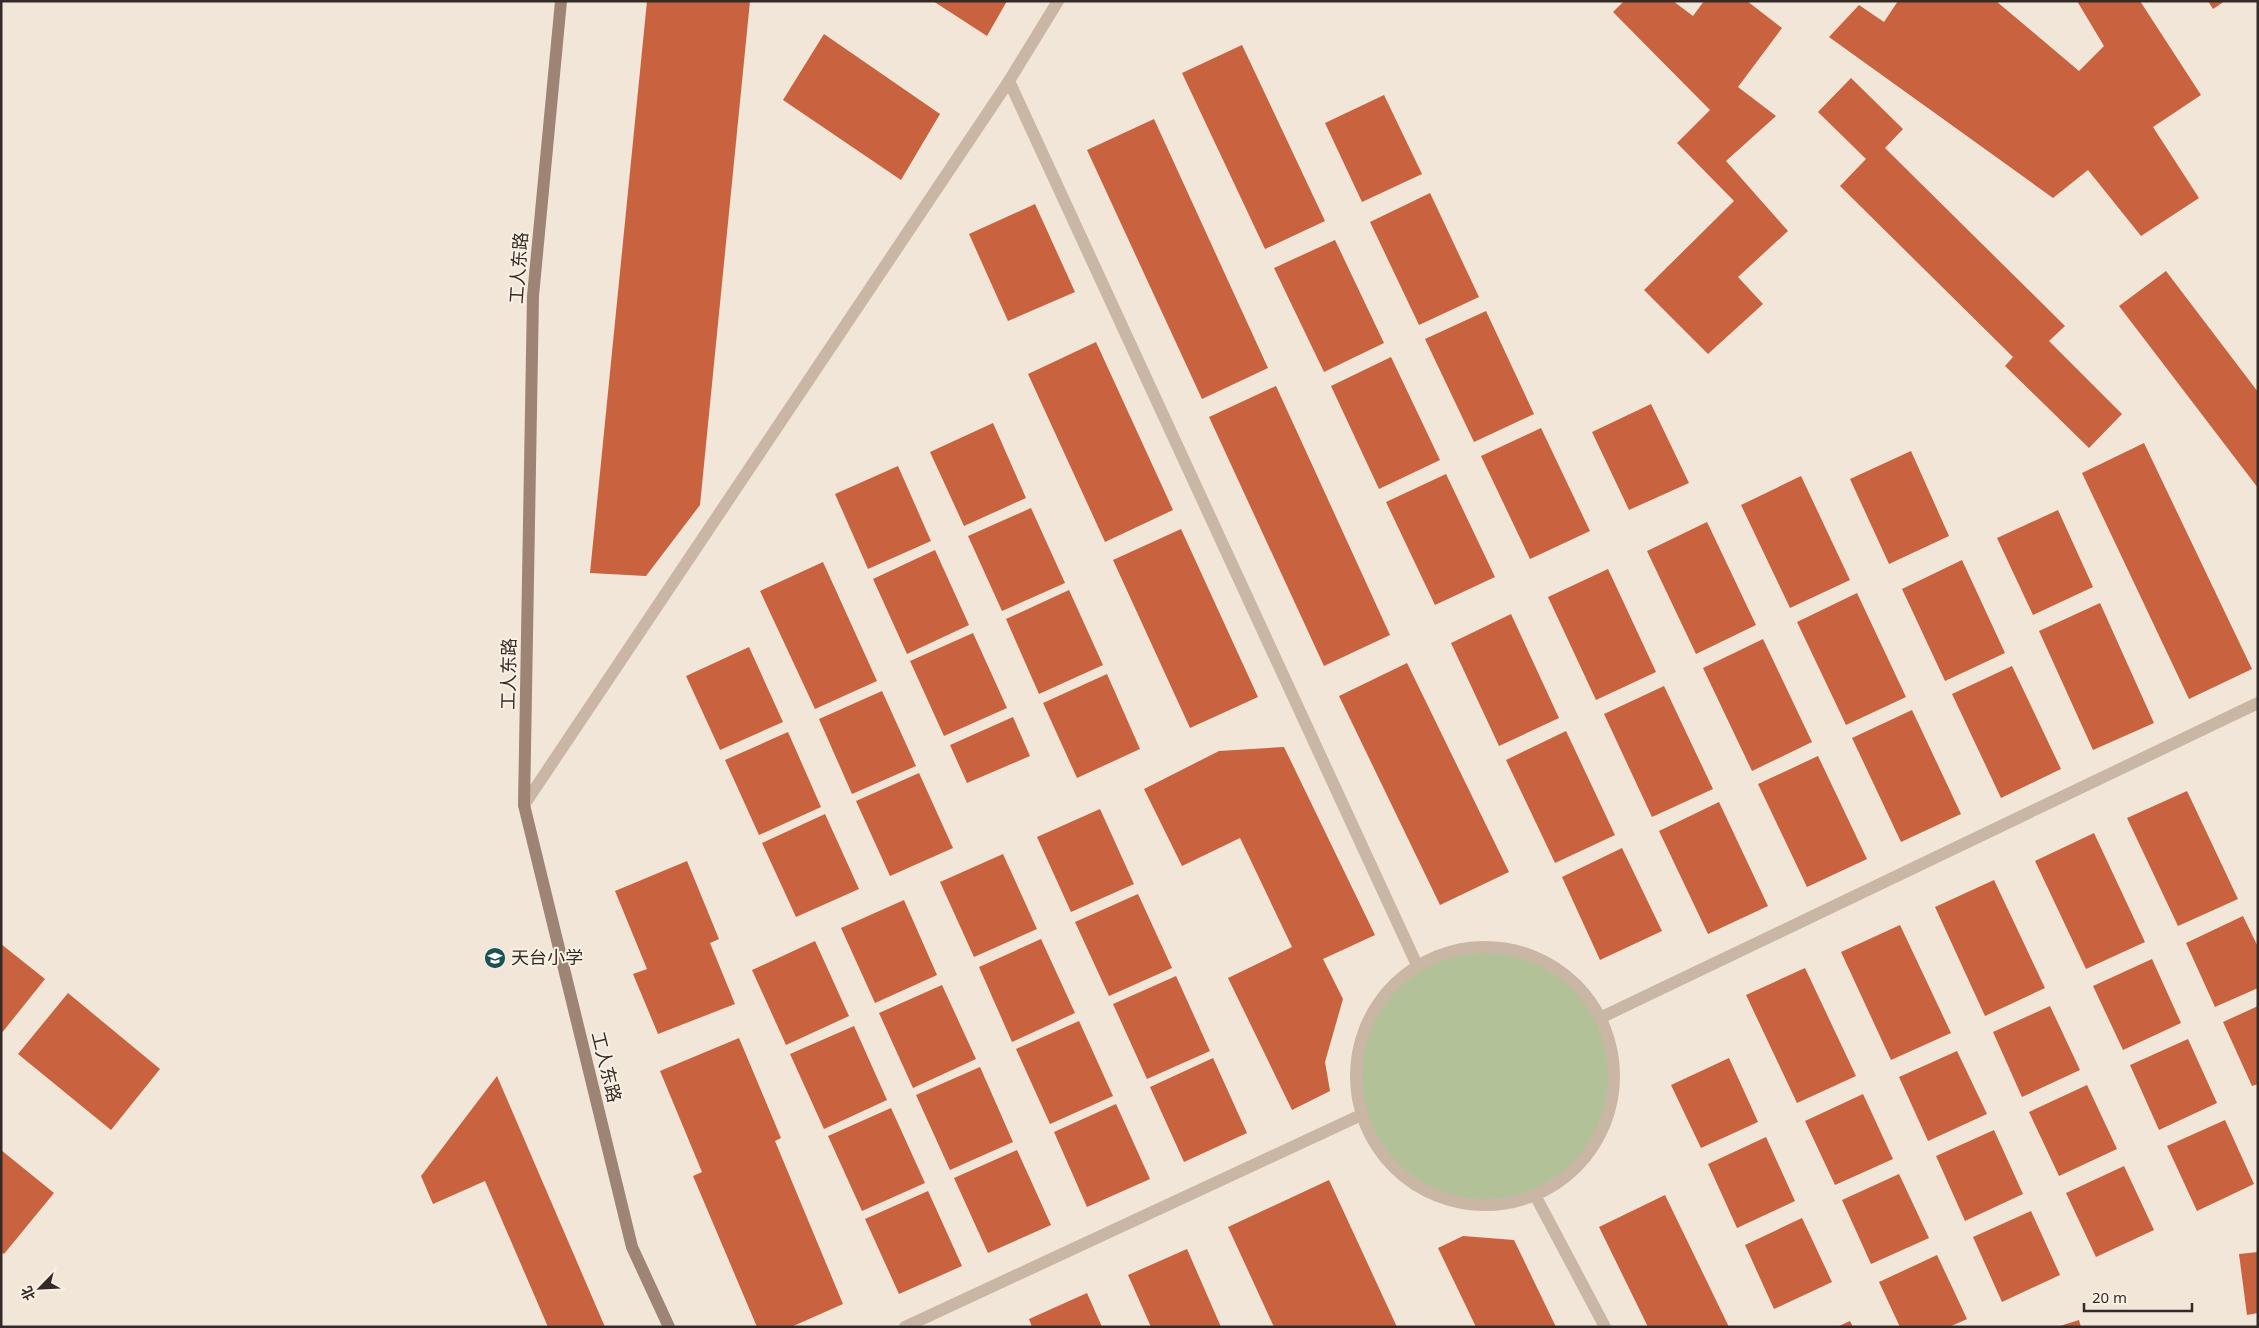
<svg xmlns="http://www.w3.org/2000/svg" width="2259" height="1328" viewBox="0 0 2259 1328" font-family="'Noto Sans','Noto Sans SC',sans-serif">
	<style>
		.green { fill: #b2c198 }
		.building { fill: #c9623f }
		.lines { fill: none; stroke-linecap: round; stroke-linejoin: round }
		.minor { stroke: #cab6a4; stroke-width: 12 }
		.secondary { stroke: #9d8475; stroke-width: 12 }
		.labels { text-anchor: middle; stroke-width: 4; stroke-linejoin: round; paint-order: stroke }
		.street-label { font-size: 18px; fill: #352b26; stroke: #f9f0e4 }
		.poi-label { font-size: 18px; fill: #352b26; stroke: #f9f0e4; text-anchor: start }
	</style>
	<rect width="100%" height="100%" fill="#f2e6d8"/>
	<circle class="green" cx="1485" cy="1076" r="129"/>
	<g class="building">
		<path d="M647,1H750L700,505L646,576L590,573Z"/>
		<path d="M933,1H1007L987,36Z"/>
		<path d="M1624,1H1673L1693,16L1704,1H1747L1782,28L1738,87L1776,116L1726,161L1788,231L1738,277L1763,304L1708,354L1644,290L1734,201L1677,143L1710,110L1613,12Z"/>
		<path d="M1898,1H1996L2079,71L2104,46L2077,1H2140L2201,95L2153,127L2199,198L2141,236L2088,170L2053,198L1829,37L1859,5L1884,22Z"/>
		<path d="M2208,1H2225L2213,9Z"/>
		<path d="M824,34L940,114L901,180L783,100Z"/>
		<path d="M1242,45L1325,221L1265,249L1182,73Z"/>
		<path d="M1851,78L1903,129L1885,148L2065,326L2049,341L2122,414L2089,448L2005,366L2013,357L1840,186L1866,159L1818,112Z"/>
		<path d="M1384,95L1422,174L1362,202L1325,123Z"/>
		<path d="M1154,119L1268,368L1202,399L1087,150Z"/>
		<path d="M1430,193L1479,297L1419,325L1370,222Z"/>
		<path d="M1035,204L1075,292L1008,321L969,234Z"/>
		<path d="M1335,240L1384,343L1324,372L1274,268Z"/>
		<path d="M2166,271L2258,392V488L2119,306Z"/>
		<path d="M1486,311L1534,414L1474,442L1425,339Z"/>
		<path d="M1096,342L1173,510L1105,542L1028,374Z"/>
		<path d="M1391,357L1440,460L1379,489L1331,386Z"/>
		<path d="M1276,386L1390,635L1324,666L1209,417Z"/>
		<path d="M1651,404L1689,483L1629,510L1592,432Z"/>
		<path d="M993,423L1026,498L964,526L930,452Z"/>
		<path d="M1541,428L1590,531L1530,559L1481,456Z"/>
		<path d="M2144,443L2252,669L2189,699L2082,473Z"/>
		<path d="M1911,451L1949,536L1889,564L1850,479Z"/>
		<path d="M898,466L931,541L868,569L835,494Z"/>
		<path d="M1446,474L1495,577L1435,605L1386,502Z"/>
		<path d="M1801,476L1850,580L1790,608L1741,505Z"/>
		<path d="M1031,508L1065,583L1002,611L968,536Z"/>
		<path d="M2058,510L2093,587L2033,615L1997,538Z"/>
		<path d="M1707,522L1756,625L1696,654L1647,551Z"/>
		<path d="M1181,529L1258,697L1190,728L1113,560Z"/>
		<path d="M935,550L969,625L907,654L873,579Z"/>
		<path d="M1962,560L2005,653L1945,681L1902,589Z"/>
		<path d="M823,562L877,681L815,709L760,591Z"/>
		<path d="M1608,569L1656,672L1596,700L1548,597Z"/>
		<path d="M1069,590L1103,665L1039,694L1006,619Z"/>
		<path d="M1857,593L1906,697L1846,725L1797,622Z"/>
		<path d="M2100,603L2154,723L2093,750L2039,631Z"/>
		<path d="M1511,614L1559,718L1499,746L1451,643Z"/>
		<path d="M973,633L1007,708L944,736L910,661Z"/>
		<path d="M1763,639L1812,742L1752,771L1703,668Z"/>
		<path d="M749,647L783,722L720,750L686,676Z"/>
		<path d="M1407,663L1509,872L1440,905L1339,696Z"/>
		<path d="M2012,666L2061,769L2001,798L1952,694Z"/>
		<path d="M1107,674L1140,749L1077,778L1043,703Z"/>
		<path d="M1664,686L1713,789L1652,817L1604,714Z"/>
		<path d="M882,691L916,766L852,794L819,719Z"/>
		<path d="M1912,710L1961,814L1901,842L1852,738Z"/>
		<path d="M1013,717L1030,756L967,783L950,745Z"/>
		<path d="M1566,731L1615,835L1555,863L1506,760Z"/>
		<path d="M788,732L821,807L759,835L725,760Z"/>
		<path d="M1284,747L1375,935L1323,959L1343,999L1325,1062L1330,1091L1292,1110L1228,978L1292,947L1240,838L1182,866L1144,789L1219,751Z"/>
		<path d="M1818,756L1867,859L1807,887L1758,784Z"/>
		<path d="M919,773L953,848L890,876L856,801Z"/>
		<path d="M2187,791L2238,899L2178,926L2127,818Z"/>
		<path d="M1719,802L1768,906L1708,934L1659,831Z"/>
		<path d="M1100,809L1134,884L1071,912L1037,837Z"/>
		<path d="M825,814L859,889L796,917L762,843Z"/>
		<path d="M2094,833L2145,942L2086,969L2035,861Z"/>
		<path d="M1622,848L1662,931L1600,960L1562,877Z"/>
		<path d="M1003,854L1037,929L974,957L940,882Z"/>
		<path d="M687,861L719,939L710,943L735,1004L658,1034L633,974L647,969L615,891Z"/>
		<path d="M1994,880L2045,988L1985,1016L1935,907Z"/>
		<path d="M1138,894L1172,968L1109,996L1075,922Z"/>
		<path d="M904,900L937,975L875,1003L841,928Z"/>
		<path d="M2243,916L2258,947V988L2215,1007L2186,943Z"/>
		<path d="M1900,925L1951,1033L1891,1060L1841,952Z"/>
		<path d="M1041,939L1075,1013L1012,1042L979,967Z"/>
		<path d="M815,941L849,1016L786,1045L752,970Z"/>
		<path d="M1,944L45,979L1,1034Z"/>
		<path d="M2152,959L2181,1023L2123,1050L2093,986Z"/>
		<path d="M1805,968L1856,1076L1797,1103L1746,995Z"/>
		<path d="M1176,976L1210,1051L1147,1079L1113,1004Z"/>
		<path d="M942,985L976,1059L913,1088L879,1013Z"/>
		<path d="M68,993L160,1069L111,1130L18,1054Z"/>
		<path d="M2050,1006L2080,1070L2022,1097L1993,1032Z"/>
		<path d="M2258,1006V1084L2252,1086L2223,1022Z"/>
		<path d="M1079,1021L1113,1096L1050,1124L1016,1049Z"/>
		<path d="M854,1026L887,1100L824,1129L790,1054Z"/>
		<path d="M739,1038L781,1138L775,1141L843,1304L791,1327H757L693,1176L702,1172L660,1071Z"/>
		<path d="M2188,1039L2217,1103L2159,1130L2130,1065Z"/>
		<path d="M1957,1051L1987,1114L1928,1141L1899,1077Z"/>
		<path d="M1213,1058L1247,1133L1184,1162L1150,1087Z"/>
		<path d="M1729,1058L1758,1122L1701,1148L1671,1085Z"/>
		<path d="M980,1067L1013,1142L950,1170L916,1095Z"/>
		<path d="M497,1076L605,1327H548L485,1181L433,1204L421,1176Z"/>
		<path d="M2087,1085L2117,1149L2059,1176L2029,1112Z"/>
		<path d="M1863,1094L1893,1159L1835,1185L1805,1121Z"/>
		<path d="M1116,1104L1150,1179L1087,1207L1054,1132Z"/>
		<path d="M891,1108L925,1183L862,1211L828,1136Z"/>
		<path d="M2225,1120L2254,1184L2197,1211L2167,1146Z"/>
		<path d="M1994,1130L2023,1194L1965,1221L1936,1156Z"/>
		<path d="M1766,1137L1795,1201L1737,1228L1708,1164Z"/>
		<path d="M1,1150L54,1193L4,1254L1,1252Z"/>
		<path d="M1017,1150L1051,1225L988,1253L954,1178Z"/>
		<path d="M2124,1166L2154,1230L2096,1257L2066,1193Z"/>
		<path d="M1899,1174L1929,1238L1871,1264L1842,1200Z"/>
		<path d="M1329,1180L1397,1327H1274L1228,1227Z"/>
		<path d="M928,1191L962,1266L899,1294L865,1219Z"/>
		<path d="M1665,1195L1729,1327H1648L1599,1227Z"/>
		<path d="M2031,1211L2060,1275L2002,1302L1973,1237Z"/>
		<path d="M1802,1218L1832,1282L1774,1309L1745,1245Z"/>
		<path d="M1463,1236L1514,1240L1556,1327H1476L1438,1248Z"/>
		<path d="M1187,1249L1221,1327H1151L1128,1275Z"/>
		<path d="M2258,1252V1313L2247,1315L2239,1254Z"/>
		<path d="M1937,1255L1967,1319L1949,1327H1900L1879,1282Z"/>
		<path d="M1087,1293L1102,1327H1032L1029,1319Z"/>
		<path d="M2079,1320L2081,1327H2060V1326Z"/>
		<path d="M1850,1321L1853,1327H1837Z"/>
	</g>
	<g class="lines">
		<g class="minor">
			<path d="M1009,81L1417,965"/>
			<path d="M524,805L1009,81L1058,1"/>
			<circle cx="1485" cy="1076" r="129"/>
			<path d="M1600,1018L2258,703"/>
			<path d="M1536,1197L1605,1327"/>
			<path d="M905,1327L1361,1115"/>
		</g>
		<path class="secondary" d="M561,1L533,296L524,805L632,1247L669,1327"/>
	</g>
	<defs>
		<g id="school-disc" transform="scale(1.125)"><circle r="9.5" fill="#1b5257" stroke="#f9f0e4"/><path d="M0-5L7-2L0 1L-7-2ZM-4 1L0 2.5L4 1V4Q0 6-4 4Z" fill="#fff"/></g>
	</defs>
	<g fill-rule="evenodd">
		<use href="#school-disc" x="495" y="958"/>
	</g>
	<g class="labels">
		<g class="street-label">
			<text transform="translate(519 268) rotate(-86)" y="6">工人东路</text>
			<text transform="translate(509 674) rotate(-89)" y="6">工人东路</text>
			<text transform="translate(606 1067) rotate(76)" y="6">工人东路</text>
		</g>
		<g class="poi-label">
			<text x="511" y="964">天台小学</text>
		</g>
	</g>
	<rect width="2259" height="1328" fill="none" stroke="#352b26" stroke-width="5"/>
	<g transform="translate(40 1288) rotate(246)" stroke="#f9f0e4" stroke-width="4" paint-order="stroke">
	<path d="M0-4L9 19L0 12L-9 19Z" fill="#352b26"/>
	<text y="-8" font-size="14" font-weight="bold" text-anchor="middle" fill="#352b26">北</text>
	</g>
	<path d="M2084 1303v8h108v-8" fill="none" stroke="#352b26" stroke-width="2.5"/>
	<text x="2092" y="1303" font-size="15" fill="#352b26" stroke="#f9f0e4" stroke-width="4" paint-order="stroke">20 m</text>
</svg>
